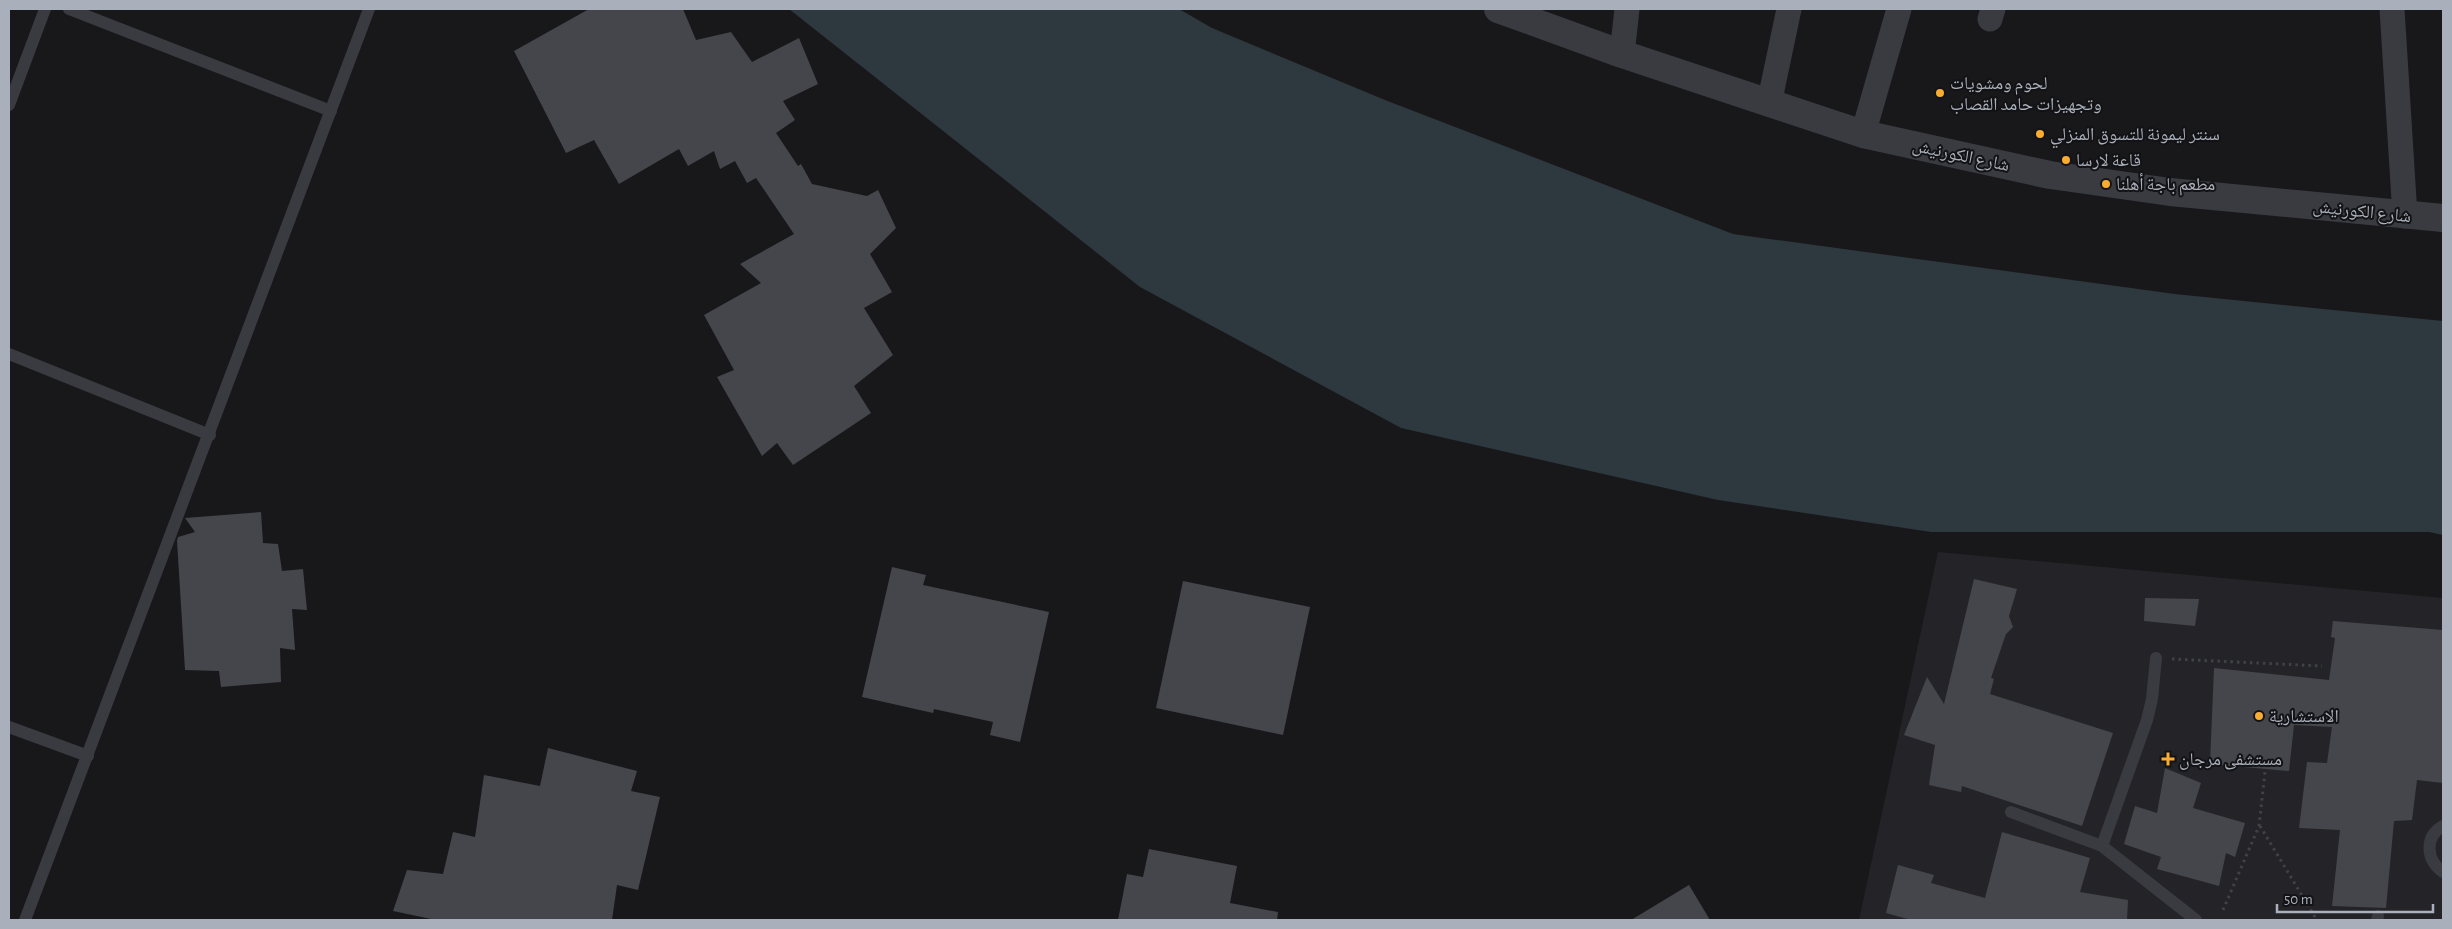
<svg xmlns="http://www.w3.org/2000/svg" width="2452" height="929" viewBox="0 0 2452 929" font-family="'Alegreya Sans','Noto Naskh Arabic',sans-serif">
	<style>
		.built { fill: #242428 }
		.water { fill: #2e383f }
		.building { fill: #44464b }
		.lines { fill: none; stroke-linecap: round; stroke-linejoin: round }
		.path { stroke: #3f4247; stroke-width: 3; stroke-dasharray: 2.5 4; stroke-linecap: butt }
		.service { stroke: #393b40; stroke-width: 12 }
		.minor { stroke: #393b40; stroke-width: 25 }
		.tertiary { stroke: #393b40; stroke-width: 28 }
		.poi-dot { fill: #f8ad32; stroke: #131316; stroke-width: 2 }
		.labels { text-anchor: middle; stroke-width: 4; stroke-linejoin: round; paint-order: stroke }
		.poi-label { font-size: 18px; fill: #aab0bb; stroke: #131316; text-anchor: start }
		.street-label { font-size: 18px; fill: #aab0bb; stroke: #131316 }
	</style>
	<rect width="100%" height="100%" fill="#18181b"/>
	<path class="built" d="M1938,552L2443,598V920H1859Z"/>
	<path class="water" d="M789,9H1179L1212,28L1385,100L1733,234L2175,294L2443,321V535L2429,532H1931L1718,500L1401,428L1140,287Z"/>
	<g class="building">
		<path d="M589,9H683L696,40L731,32L752,62L799,38L818,84L783,101L795,120L776,133L798,166L801,164L812,184L867,196L878,190L896,228L870,254L892,292L864,308L893,355L854,386L871,413L793,465L777,443L762,456L717,377L734,370L704,315L761,283L740,264L794,234L756,178L747,183L735,161L720,169L714,151L688,166L679,149L619,184L594,140L566,153L514,51Z"/>
		<path d="M261,512L263,543L278,544L282,571L303,569L307,610L292,609L295,650L280,648L281,682L221,687L219,671L185,670L177,541L178,537L195,532L185,518Z"/>
		<path d="M892,567L926,575L923,585L1049,612L1020,742L990,735L993,722L934,709L933,713L862,697Z"/>
		<path d="M1974,579L2017,589L2009,616L2013,627L2006,634L1991,678L1994,679L1990,694L2113,733L2082,826L1962,786L1961,792L1929,785L1935,745L1904,735L1927,677L1944,704Z"/>
		<path d="M1183,581L1310,607L1283,735L1156,708Z"/>
		<path d="M2145,598L2199,599L2195,626L2144,621Z"/>
		<path d="M2333,621L2443,630V783L2417,780L2412,820L2394,821L2386,908L2332,906L2340,830L2299,828L2307,762L2327,763L2332,727L2294,725L2289,771L2210,764L2214,668L2329,680L2335,638L2331,637Z"/>
		<path d="M548,748L637,771L631,791L660,797L638,890L617,885L612,920H436L393,911L407,870L443,874L453,832L475,837L484,775L540,786Z"/>
		<path d="M2165,768L2201,783L2193,808L2245,823L2235,857L2226,853L2219,886L2157,869L2161,857L2124,844L2135,806L2157,813Z"/>
		<path d="M2002,832L2090,858L2080,892L2128,900L2127,920H1911L1886,913L1898,865L1934,875L1931,883L1985,898Z"/>
		<path d="M1149,849L1237,866L1230,903L1278,912L1277,920H1118L1127,874L1143,877Z"/>
		<path d="M1689,885L1710,920H1631Z"/>
	</g>
	<g class="lines">
		<g class="path">
			<path d="M2172,659L2322,666"/>
			<path d="M2260,826L2315,917"/>
			<path d="M2223,910L2259,826L2265,772"/>
		</g>
		<g class="service">
			<path d="M69,9L331,111"/>
			<path d="M9,105L45,9"/>
			<path d="M9,354L210,435"/>
			<path d="M9,727L88,756"/>
			<path d="M2011,812L2102,846L2196,920"/>
			<path d="M2443,826C2424,837 2426,860 2443,872"/>
			<path d="M2102,846L2147,720L2152,699L2156,658"/>
			<path d="M25,920L369,9"/>
			<path d="M2377,920L2378,916"/>
		</g>
		<g class="minor">
			<path d="M2392,9L2405,216"/>
			<path d="M1990,19L1993,9"/>
			<path d="M1622,54L1627,9"/>
			<path d="M1769,104L1789,9"/>
			<path d="M1863,134L1899,9"/>
		</g>
		<path class="tertiary" d="M1498,9L1622,54L1863,134L2050,175L2170,192L2443,218"/>
	</g>
	<g class="poi-dot">
		<circle cx="1940" cy="93" r="5"/>
		<circle cx="2040" cy="134" r="5"/>
		<circle cx="2066" cy="160" r="5"/>
		<circle cx="2106" cy="184" r="5"/>
		<circle cx="2259" cy="716" r="5"/>
		<path d="M2165.5 751.5h5v5h5v5h-5v5h-5v-5h-5v-5h5z"/>
	</g>
	<g class="labels">
		<g class="poi-label">
			<text x="1950" y="89">لحوم ومشويات<tspan x="1950" dy="21">وتجهيزات حامد القصاب</tspan></text>
			<text x="2050" y="140">سنتر ليمونة للتسوق المنزلي</text>
			<text x="2076" y="166">قاعة لارسا</text>
			<text x="2116" y="190">مطعم باجة أهلنا</text>
			<text x="2269" y="722">الاستشارية</text>
			<text x="2179" y="765">مستشفى مرجان</text>
		</g>
		<g class="street-label">
			<text transform="translate(1961 155) rotate(12)" y="6">شارع الكورنيش</text>
			<text transform="translate(2362 211) rotate(6)" y="6">شارع الكورنيش</text>
		</g>
	</g>
	<rect width="2452" height="929" fill="none" stroke="#aab0bb" stroke-width="20"/>
	<path d="M2277 904v8h156v-8" fill="none" stroke="#aab0bb" stroke-width="2.5"/>
	<text x="2284" y="904" font-size="15" fill="#aab0bb" stroke="#131316" stroke-width="4" paint-order="stroke">50 m</text>
</svg>
